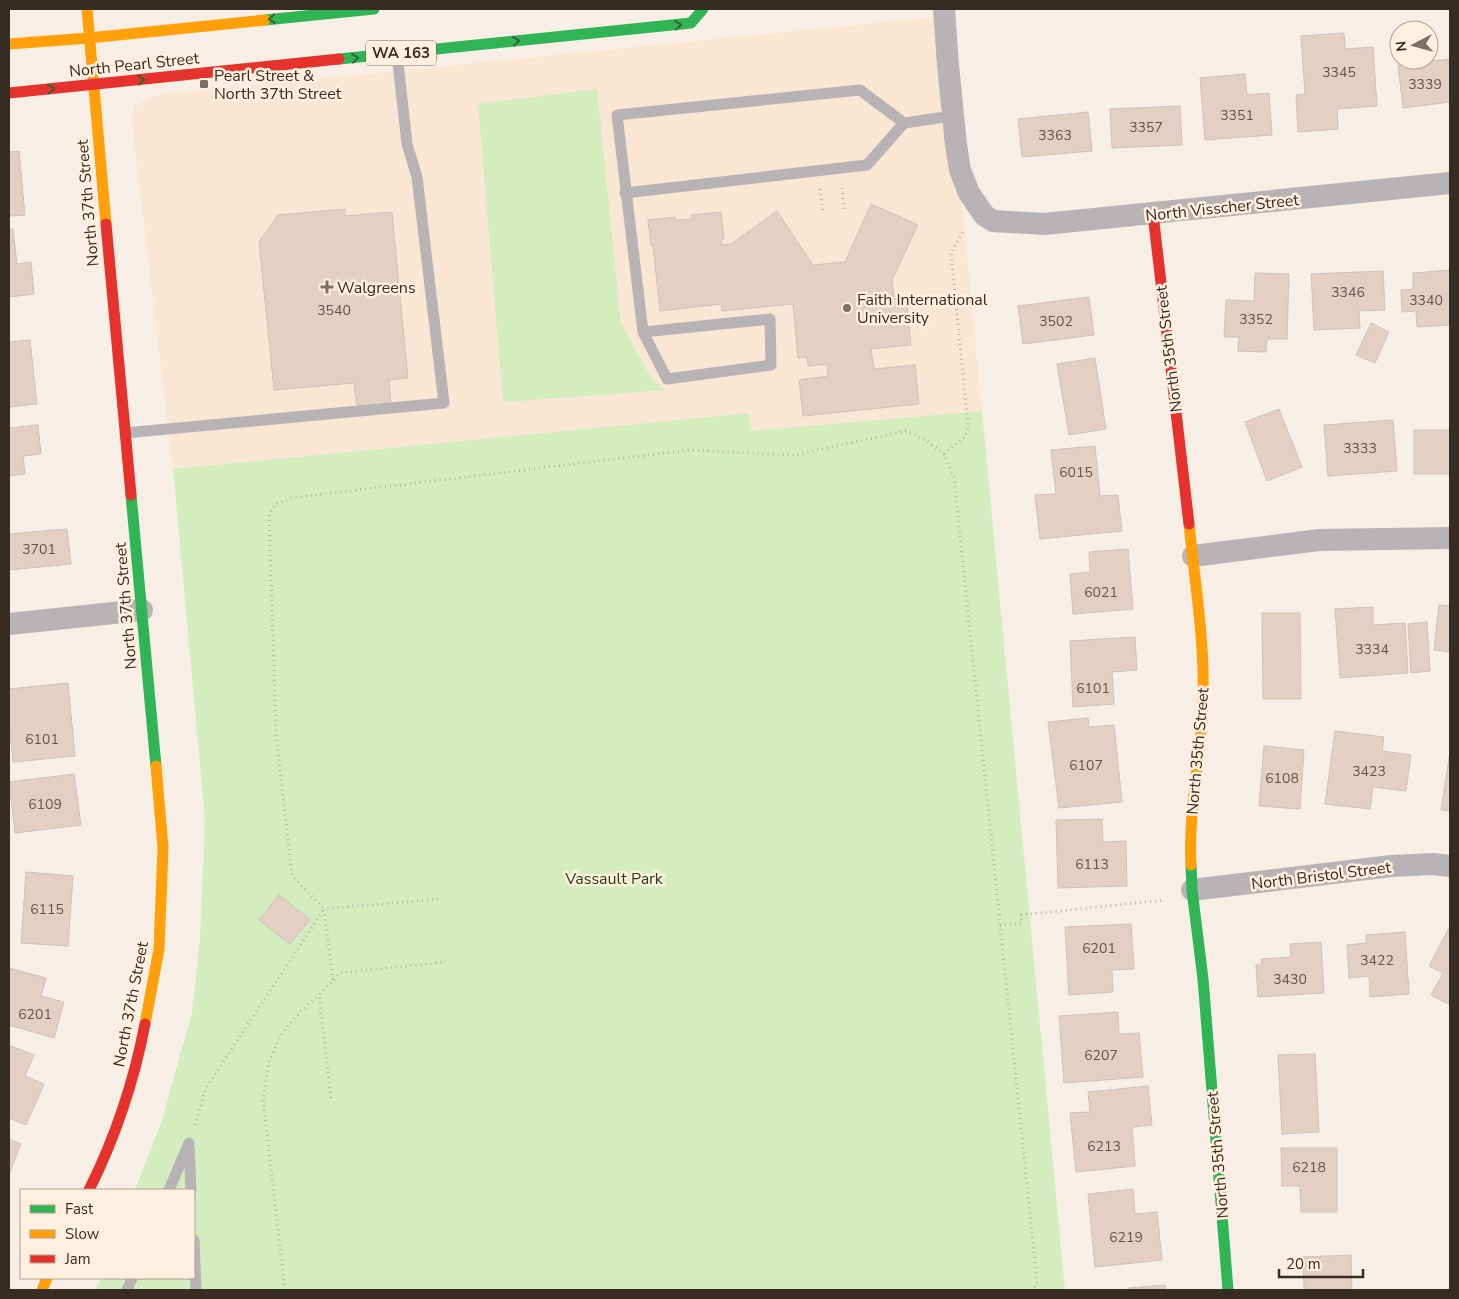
<svg xmlns="http://www.w3.org/2000/svg" width="1459" height="1299" viewBox="0 0 1459 1299" font-family="'Nunito Sans',sans-serif">
	<style>
		.built { fill: #f9e7d4 }
		.green { fill: #d4edbf }
		.building { fill: #e3d0c3; stroke: #cdc2bb }
		.lines { fill: none; stroke-linecap: round; stroke-linejoin: round }
		.path { stroke: #b8b3b1; stroke-width: 3; stroke-dasharray: 1 4; stroke-linecap: butt }
		.lane { stroke: #b8b3b5; stroke-width: 11 }
		.street { stroke: #b8b3b5; stroke-width: 22 }
		.fast { stroke: #30b455; stroke-width: 11 }
		.slow { stroke: #ff9f0a; stroke-width: 11 }
		.jam { stroke: #e5322d; stroke-width: 11 }
		.oneway { stroke: #346236 }
		.poi-dot { fill: #7a7066; stroke: #ffefde; stroke-width: 2 }
		.labels { text-anchor: middle; stroke-width: 5; stroke-linejoin: round; paint-order: stroke }
		.number-label { font-size: 14px; fill: #61554a }
		.shield { fill: #ffefde; stroke: #72665a; stroke-width: 1 }
		.shield-label { font-size: 15px; font-weight: bold; fill: #362c21 }
		.street-label { font-size: 16px; fill: #362c21; stroke: #ffefde }
		.poi-label { font-size: 16px; fill: #362c21; stroke: #ffefde; text-anchor: start }
		.park-label { font-size: 16px; fill: #1e3f0a; stroke: #ffefde }
	</style>
	<rect width="100%" height="100%" fill="#f7efe6"/>
	<path class="built" d="M944,16L982,411L751,432L749,413L173,469L131,116L136,105L155,95Z"/>
	<g class="green">
		<path d="M597,89L621,323L653,381L666,390L503,402L478,104Z"/>
		<path d="M982,411L1065,1290H96L101,1278H194V1190H135L161,1123L192,1013L200,938L205,820L173,469L749,413L751,431Z"/>
	</g>
	<g class="building">
		<path d="M1344,33L1345,49L1373,47L1377,106L1337,109L1338,129L1298,132L1296,95L1305,94L1301,36Z"/>
		<path d="M1450,59V102L1403,108L1398,65Z"/>
		<path d="M1245,74L1247,95L1269,93L1272,135L1205,140L1200,78Z"/>
		<path d="M1180,106L1182,145L1112,148L1110,109Z"/>
		<path d="M1088,112L1092,151L1022,157L1018,119Z"/>
		<path d="M19,151L25,215L9,216V152Z"/>
		<path d="M871,204L918,225L892,280L894,299H898L899,306L907,305L911,345L871,349L874,369L915,365L919,404L803,416L799,380L828,376L827,364L808,366L807,357L798,358L793,304L722,311L721,304L660,311L653,246H651L648,220L675,217V220L692,219L691,215L721,212L724,239L721,240L722,245L731,244L777,211L813,265L845,262Z"/>
		<path d="M345,209V216L392,212L408,378L389,380L391,404L357,407L354,383L274,390L259,242L278,215Z"/>
		<path d="M9,229H13L17,264L31,262L34,294L9,297Z"/>
		<path d="M1450,270V325L1417,327L1416,311L1402,312L1401,290L1413,289V273Z"/>
		<path d="M1383,271L1385,310L1359,311L1360,328L1314,330L1311,274Z"/>
		<path d="M1255,273L1289,274L1287,339H1267L1266,352L1238,351L1239,337H1224L1226,300L1254,301Z"/>
		<path d="M1089,297L1094,335L1023,344L1018,306Z"/>
		<path d="M1371,323L1389,332L1375,363L1356,355Z"/>
		<path d="M30,340L37,404L9,407V342Z"/>
		<path d="M1095,358L1106,429L1069,435L1057,364Z"/>
		<path d="M1279,409L1302,467L1267,481L1245,422Z"/>
		<path d="M1393,420L1397,471L1328,476L1324,425Z"/>
		<path d="M38,425L41,454L23,456L25,474L9,476V428Z"/>
		<rect x="1414" y="430" width="36" height="44"/>
		<path d="M1095,446L1100,496L1118,495L1122,531L1040,539L1035,495L1056,494L1051,450Z"/>
		<path d="M67,529L71,564L9,570V534Z"/>
		<path d="M1128,549L1133,609L1073,614L1070,574L1090,572L1089,552Z"/>
		<path d="M1439,605L1450,606V652L1434,650Z"/>
		<path d="M1373,607V625L1405,623L1408,673L1340,678L1335,609Z"/>
		<path d="M1262,613H1300L1301,699H1263Z"/>
		<path d="M1427,622L1430,671L1411,673L1408,624Z"/>
		<path d="M1135,637L1137,670L1112,672L1114,704L1073,707L1070,641Z"/>
		<path d="M68,683L75,756L13,762L9,722V689Z"/>
		<path d="M1088,718L1089,727L1114,725L1122,802L1059,808L1048,722Z"/>
		<path d="M1335,731L1384,737L1382,751L1411,755L1406,791L1373,787L1370,809L1325,804Z"/>
		<path d="M1264,746L1304,750L1300,809L1259,806Z"/>
		<path d="M1450,752V811L1441,810Z"/>
		<path d="M74,774L81,825L15,833L9,782Z"/>
		<path d="M1102,819L1103,842L1126,841L1127,886L1058,888L1056,820Z"/>
		<path d="M26,872L73,876L68,946L21,943Z"/>
		<path d="M279,895L310,920L290,944L259,920Z"/>
		<path d="M1131,924L1134,969L1112,970L1113,992L1069,995L1065,927Z"/>
		<path d="M1450,926V1005L1431,995L1443,973L1429,966Z"/>
		<path d="M1405,932L1409,994L1370,997L1369,976L1349,978L1347,945L1366,943V935Z"/>
		<path d="M1321,942L1324,993L1258,997L1256,965H1262L1261,959L1291,957L1290,944Z"/>
		<path d="M9,968L46,978L41,996L64,1002L54,1038L9,1025Z"/>
		<path d="M1118,1012L1119,1034L1139,1033L1143,1077L1064,1083L1059,1016Z"/>
		<path d="M9,1045L34,1055L25,1076L44,1084L26,1125L9,1118Z"/>
		<path d="M1315,1054L1319,1132L1282,1134L1278,1055Z"/>
		<path d="M1148,1086L1152,1125L1132,1127L1135,1166L1076,1172L1070,1113L1090,1112L1088,1092Z"/>
		<path d="M9,1139L21,1144L9,1174Z"/>
		<path d="M1281,1148H1337V1212H1301L1300,1186H1282Z"/>
		<path d="M1133,1189L1135,1214L1157,1212L1162,1260L1095,1267L1088,1194Z"/>
		<path d="M1351,1255L1352,1290H1304L1303,1257Z"/>
		<path d="M1165,1285L1166,1290H1128V1288Z"/>
	</g>
	<g class="lines">
		<g class="path">
			<path d="M842,188L844,210"/>
			<path d="M820,189L823,213"/>
			<path d="M944,454L965,437L968,426L951,253L964,229"/>
			<path d="M1000,925L1022,923L1021,915L1165,900"/>
			<path d="M333,980L324,909L441,899"/>
			<path d="M331,1098L319,995L340,973L446,962"/>
			<path d="M195,1125L206,1088L324,909L292,876L276,734L269,514L276,504L291,498L690,450L794,455L906,431L926,440L944,454L954,477L1037,1282L1033,1290"/>
			<path d="M285,1290L263,1100L269,1061L282,1033L301,1011L319,995"/>
		</g>
		<g class="lane">
			<path d="M625,193L867,165L904,123"/>
			<path d="M643,332L770,319L771,365L667,379L643,332L617,115L860,90L904,123L952,116"/>
			<path d="M125,433L444,403L417,177L407,144L397,54"/>
			<path d="M189,1147L191,1190"/>
			<path d="M169,1190L189,1143"/>
			<path d="M194,1240L196,1290"/>
			<path d="M127,1290L132,1278"/>
		</g>
		<g class="street">
			<path d="M944,9L948,65L956,145L960,170L969,193L984,215L993,221L1044,224L1450,183"/>
			<path d="M1193,556L1319,540L1450,538"/>
			<path d="M9,624L142,610"/>
			<path d="M1192,890L1391,866L1433,864L1450,866"/>
		</g>
		<g class="fast">
			<path d="M265,20L374,9"/>
			<path d="M339,59L691,23L703,9"/>
			<path d="M131,495L156,766"/>
			<path d="M1191,865L1192,890L1203,979L1228,1290"/>
		</g>
		<g class="slow">
			<path d="M87,9L106,224"/>
			<path d="M9,44L89,38L265,20"/>
			<path d="M1189,524C1195,583 1205,643 1203,702C1201,757 1188,811 1191,865"/>
			<path d="M145,1024L159,949L163,848L156,766"/>
			<path d="M42,1290L47,1278"/>
		</g>
		<g class="jam">
			<path d="M9,93L339,59"/>
			<path d="M1153,214L1189,524"/>
			<path d="M106,224L131,495"/>
			<path d="M89,1190C115,1138 134,1081 145,1024"/>
		</g>
	</g>
	<defs><path id="oneway-chevron" d="M-2-3.5L2.5 0L-2 3.5" fill="none" stroke-width="1.6" stroke-linecap="round" stroke-linejoin="round" transform="scale(1.25)"/></defs>
	<g class="oneway">
		<use href="#oneway-chevron" transform="translate(272 19) rotate(174)"/>
		<use href="#oneway-chevron" transform="translate(678 25) rotate(-6)"/>
		<use href="#oneway-chevron" transform="translate(516 41) rotate(-6)"/>
		<use href="#oneway-chevron" transform="translate(355 58) rotate(-6)"/>
		<use href="#oneway-chevron" transform="translate(141 80) rotate(-6)"/>
		<use href="#oneway-chevron" transform="translate(51 89) rotate(-6)"/>
	</g>
	<g class="poi-dot">
		<rect x="199" y="79" width="10" height="10" rx="2.5"/>
		<path d="M324.5 279.5h5v5h5v5h-5v5h-5v-5h-5v-5h5z"/>
		<circle cx="847" cy="308" r="5"/>
	</g>
	<g class="labels">
		<g class="number-label">
			<text x="1339" y="77">3345</text>
			<text x="1425" y="89">3339</text>
			<text x="1237" y="120">3351</text>
			<text x="1146" y="132">3357</text>
			<text x="1055" y="140">3363</text>
			<text x="1348" y="297">3346</text>
			<text x="1426" y="305">3340</text>
			<text x="334" y="315">3540</text>
			<text x="1256" y="324">3352</text>
			<text x="1056" y="326">3502</text>
			<text x="1360" y="453">3333</text>
			<text x="1076" y="477">6015</text>
			<text x="39" y="554">3701</text>
			<text x="1101" y="597">6021</text>
			<text x="1372" y="654">3334</text>
			<text x="1093" y="693">6101</text>
			<text x="42" y="744">6101</text>
			<text x="1086" y="770">6107</text>
			<text x="1369" y="776">3423</text>
			<text x="1282" y="783">6108</text>
			<text x="45" y="809">6109</text>
			<text x="1092" y="869">6113</text>
			<text x="47" y="914">6115</text>
			<text x="1099" y="953">6201</text>
			<text x="1377" y="965">3422</text>
			<text x="1290" y="984">3430</text>
			<text x="35" y="1019">6201</text>
			<text x="1101" y="1060">6207</text>
			<text x="1104" y="1151">6213</text>
			<text x="1309" y="1172">6218</text>
			<text x="1126" y="1242">6219</text>
		</g>
		<rect class="shield" x="366" y="40.5" width="70" height="25" rx="4"/>
		<g class="shield-label">
			<text x="401" y="58">WA 163</text>
		</g>
		<g class="street-label">
			<text transform="translate(134 64) rotate(-6)" y="6">North Pearl Street</text>
			<text transform="translate(87 203) rotate(-95)" y="6">North 37th Street</text>
			<text transform="translate(1222 207) rotate(-6)" y="6">North Visscher Street</text>
			<text transform="translate(1168 349) rotate(-97)" y="6">North 35th Street</text>
			<text transform="translate(125 606) rotate(-95)" y="6">North 37th Street</text>
			<text transform="translate(1197 751) rotate(-85)" y="6">North 35th Street</text>
			<text transform="translate(1321 875) rotate(-7)" y="6">North Bristol Street</text>
			<text transform="translate(130 1004) rotate(-79)" y="6">North 37th Street</text>
			<text transform="translate(1217 1155) rotate(-95)" y="6">North 35th Street</text>
		</g>
		<g class="poi-label">
			<text x="214" y="81">Pearl Street &amp;<tspan x="214" dy="18">North 37th Street</tspan></text>
			<text x="337" y="293">Walgreens</text>
			<text x="857" y="305">Faith International<tspan x="857" dy="18">University</tspan></text>
		</g>
		<g class="park-label">
			<text x="614" y="884">Vassault Park</text>
		</g>
	</g>
	<rect width="1459" height="1299" fill="none" stroke="#362c21" stroke-width="20"/>
	<rect x="20" y="1189" width="175" height="90" fill="#ffefde" stroke="#afa192"/>
	<rect x="30" y="1205" width="25" height="8" fill="#30b455" stroke="#afa192"/>
	<text x="65" y="1214" font-size="15" fill="#362c21">Fast</text>
	<rect x="30" y="1230" width="25" height="8" fill="#ff9f0a" stroke="#afa192"/>
	<text x="65" y="1239" font-size="15" fill="#362c21">Slow</text>
	<rect x="30" y="1255" width="25" height="8" fill="#e5322d" stroke="#afa192"/>
	<text x="65" y="1264" font-size="15" fill="#362c21">Jam</text>
	<g transform="translate(1414 45) rotate(264)"><circle r="24" fill="#ffefde" stroke="#afa192"/>
	<path d="M0-4L9 19L0 12L-9 19Z" fill="#7a7066"/>
	<text y="-8" font-size="14" font-weight="bold" text-anchor="middle" fill="#362c21">N</text>
	</g>
	<path d="M1279 1269v8h84v-8" fill="none" stroke="#362c21" stroke-width="2.5"/>
	<text x="1286" y="1269" font-size="15" fill="#362c21" stroke="#ffefde" stroke-width="4" paint-order="stroke">20 m</text>
</svg>
